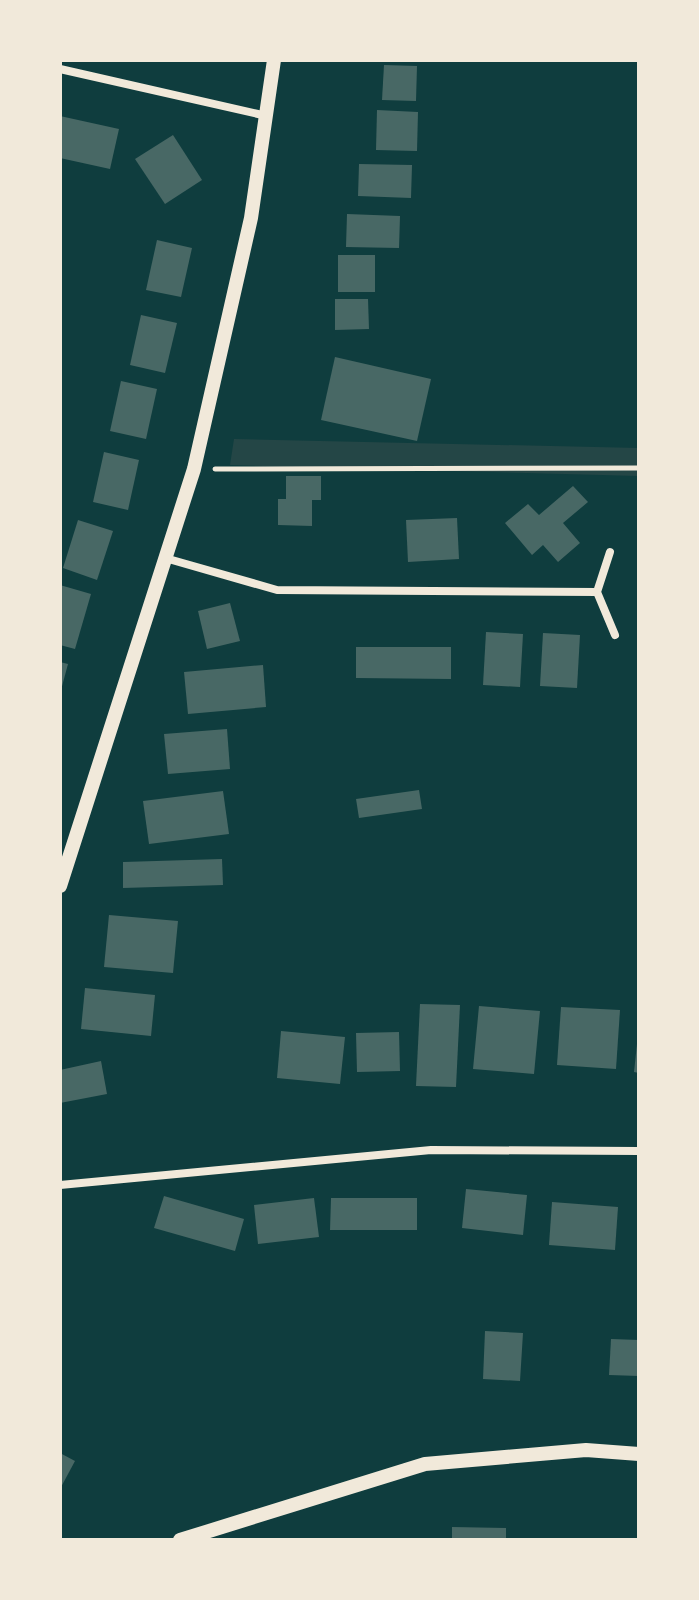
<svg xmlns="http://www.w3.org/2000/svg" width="699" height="1600" viewBox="0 0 699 1600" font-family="'PT Sans',sans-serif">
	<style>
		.green { fill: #244646 }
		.building { fill: #486865 }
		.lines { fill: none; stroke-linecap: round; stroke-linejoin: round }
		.path { stroke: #f1e9da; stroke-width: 5 }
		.minor { stroke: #f1e9da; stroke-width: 8 }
		.tertiary { stroke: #f1e9da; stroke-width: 14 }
	</style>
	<rect width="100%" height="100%" fill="#0f3d3e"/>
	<path class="green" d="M234,439L639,448V476L230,465Z"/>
	<g class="building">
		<path d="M384,65L417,66L416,101L382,100Z"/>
		<path d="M377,110L418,112L417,151L376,150Z"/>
		<path d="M60,116L119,129L110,169L60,158Z"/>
		<path d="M173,135L202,180L165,204L135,159Z"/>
		<path d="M359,164L412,165L411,198L358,196Z"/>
		<path d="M347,214L400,216L399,248L346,247Z"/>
		<path d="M157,240L192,248L181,297L146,290Z"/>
		<rect x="338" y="255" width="37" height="37"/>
		<path d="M335,299H368L369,329L335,330Z"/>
		<path d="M141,315L177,323L165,373L130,365Z"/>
		<path d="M335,357L431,379L417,441L321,420Z"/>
		<path d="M121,381L157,389L146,439L110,431Z"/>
		<path d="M104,452L139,460L128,510L93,502Z"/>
		<path d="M286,476H321V500H312V526L278,525V499H286Z"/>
		<path d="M573,486L588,502L563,523L580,543L558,562L543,545L532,555L505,523L528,504L539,515Z"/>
		<path d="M457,518L459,559L408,562L406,520Z"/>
		<path d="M78,520L113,531L97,580L63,568Z"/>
		<path d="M60,585L91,594L75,649L60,645Z"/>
		<path d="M230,603L240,641L207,649L198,611Z"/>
		<path d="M486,632L523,634L520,687L483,685Z"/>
		<path d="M543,633L580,635L577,688L540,686Z"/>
		<path d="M356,647H451V679L356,678Z"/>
		<path d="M60,662L68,664L61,690H60Z"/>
		<path d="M263,665L266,707L188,714L184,672Z"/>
		<path d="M227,729L230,769L168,774L164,734Z"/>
		<path d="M419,790L422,809L359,818L356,799Z"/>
		<path d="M223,791L229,834L149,844L143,801Z"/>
		<path d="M222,859L223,885L123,888V862Z"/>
		<path d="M109,915L178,921L173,973L104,967Z"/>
		<path d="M85,988L155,995L151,1036L81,1029Z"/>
		<path d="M420,1004L460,1005L456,1087L416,1086Z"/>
		<path d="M479,1006L540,1011L534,1074L473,1069Z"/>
		<path d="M561,1007L620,1010L616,1069L557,1065Z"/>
		<path d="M281,1031L345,1037L340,1084L277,1078Z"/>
		<path d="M399,1032L400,1071L357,1072L356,1033Z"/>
		<path d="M637,1044H639V1073L634,1072Z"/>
		<path d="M101,1061L107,1094L60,1103V1070Z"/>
		<path d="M466,1189L527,1195L523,1235L462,1228Z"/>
		<path d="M164,1196L244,1219L235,1251L154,1228Z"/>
		<path d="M314,1198L319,1237L258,1244L254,1205Z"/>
		<path d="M331,1198H417V1230H330Z"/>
		<path d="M552,1202L618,1207L615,1250L549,1245Z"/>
		<path d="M485,1331L523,1333L520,1381L483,1379Z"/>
		<path d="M611,1339L639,1340V1376L609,1375Z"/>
		<path d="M60,1453L75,1461L60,1489Z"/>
		<path d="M452,1527L506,1528V1540H452Z"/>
	</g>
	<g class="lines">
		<path class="path" d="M215,469L639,468"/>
		<g class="minor">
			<path d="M60,69L267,116"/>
			<path d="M610,552L597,592L615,635"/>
			<path d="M165,558L277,590L597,592"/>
			<path d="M60,1185L431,1150L639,1151"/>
		</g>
		<g class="tertiary">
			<path d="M60,886L194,469L251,218L274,60"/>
			<path d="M180,1540L425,1464L586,1450L639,1454"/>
		</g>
	</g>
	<rect width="699" height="1600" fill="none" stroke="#f1e9da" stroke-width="124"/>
</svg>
